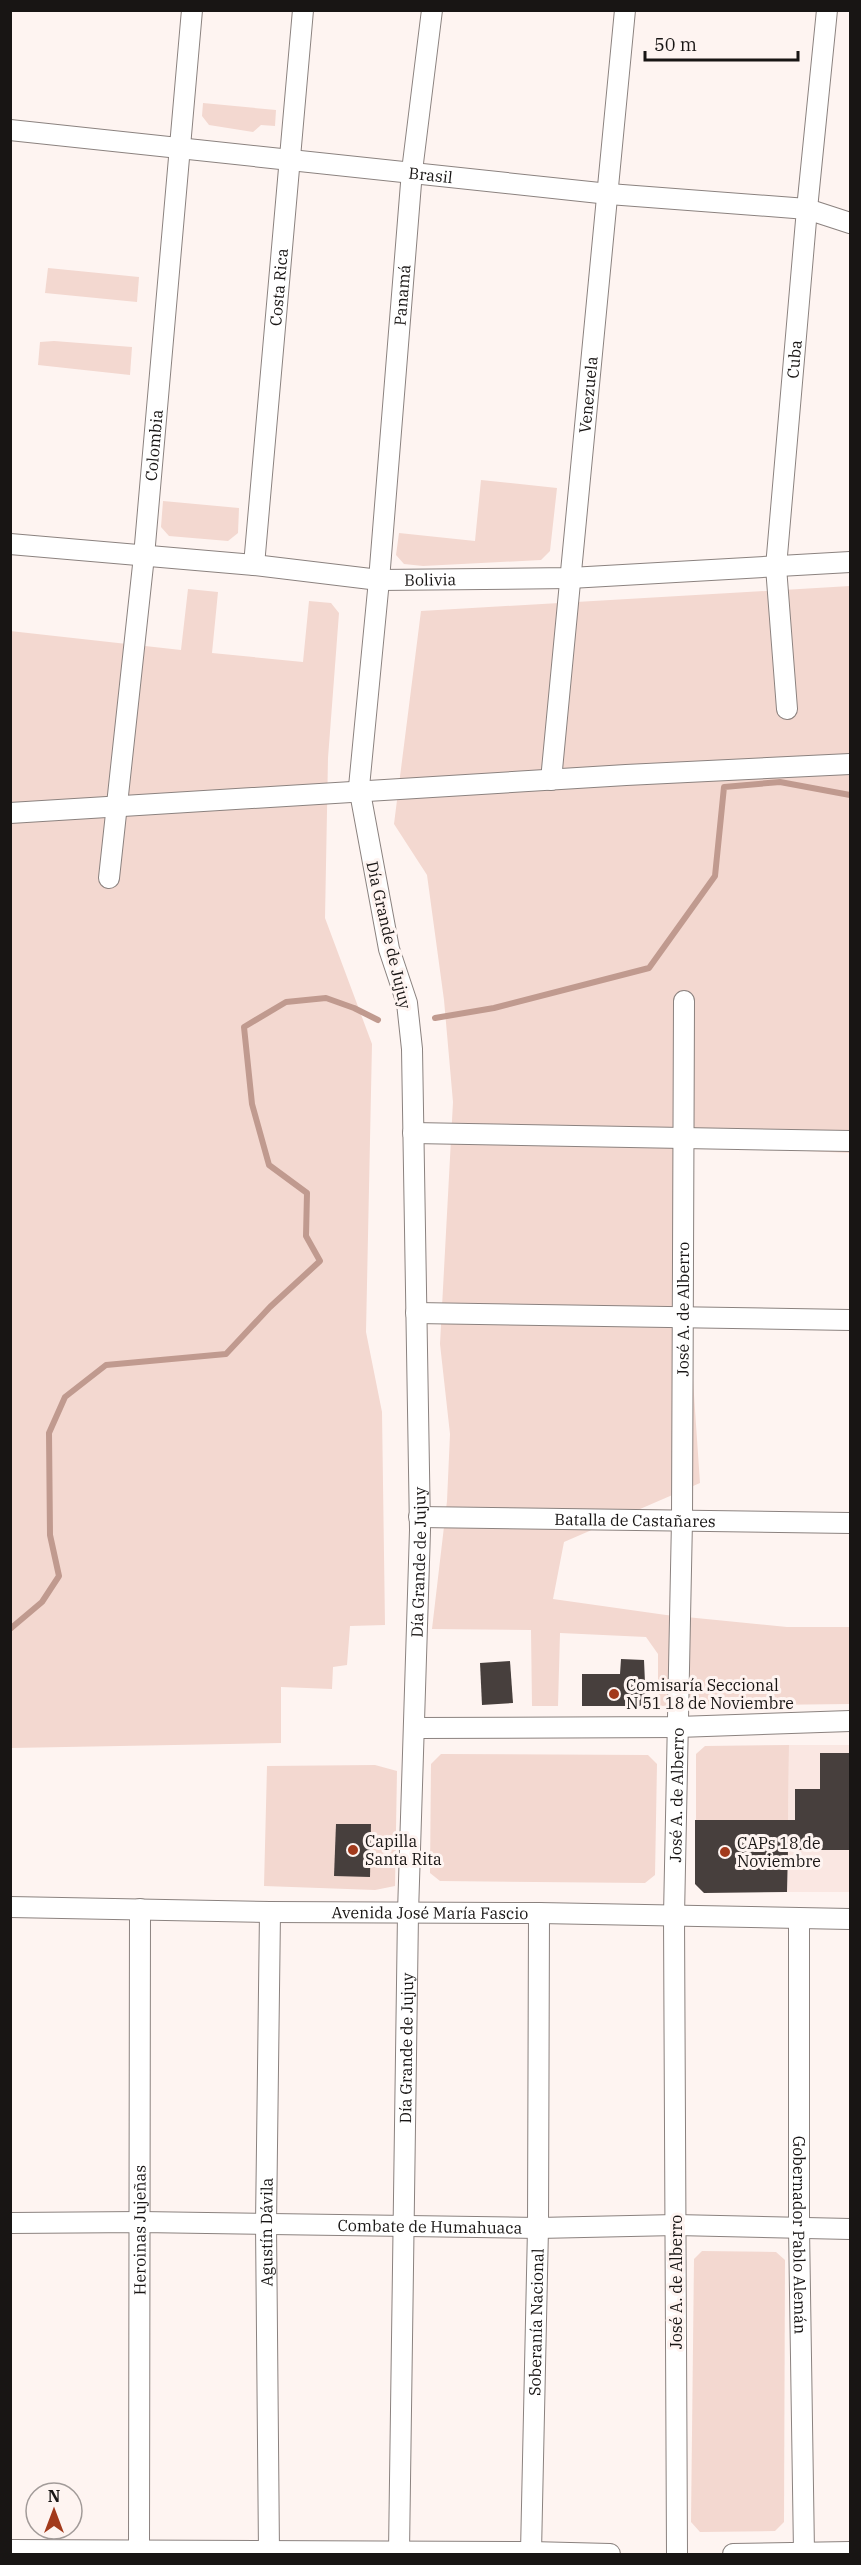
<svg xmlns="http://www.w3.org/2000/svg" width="861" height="2565" viewBox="0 0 861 2565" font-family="'IBM Plex Serif',serif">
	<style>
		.built { fill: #fae7e2 }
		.green { fill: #f3d8d0 }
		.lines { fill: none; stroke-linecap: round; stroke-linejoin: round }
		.stream { stroke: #c09a8f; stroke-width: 6 }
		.building { fill: #473f3d }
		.minor-casing { stroke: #8b827f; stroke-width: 22 }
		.minor { stroke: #fff; stroke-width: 20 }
		.poi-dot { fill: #a23a1c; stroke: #fef4f1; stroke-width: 2 }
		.labels { text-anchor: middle; stroke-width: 6; stroke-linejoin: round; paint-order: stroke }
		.street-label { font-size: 16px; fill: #181514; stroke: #fef4f1 }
		.poi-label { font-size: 16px; fill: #181514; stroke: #fef4f1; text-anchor: start }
	</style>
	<rect width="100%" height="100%" fill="#fef4f1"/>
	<path class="built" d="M789,1745H850V1892H787Z"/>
	<g class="green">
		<path d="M203,103L276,110L275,126L261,125L253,132L209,125L202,116Z"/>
		<path d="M48,268L139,277L137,302L45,293Z"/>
		<path d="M54,341L132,347L130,375L38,365L40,342Z"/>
		<path d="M481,480L557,488L550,551L541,560L423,566L404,564L396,555L399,533L475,541Z"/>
		<path d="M163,501L239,508L238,533L228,541L169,536L161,527Z"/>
		<path d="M850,586V1153L677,1145L700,1483L564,1542L553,1599L666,1615L787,1627H850V1704L658,1706V1654L646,1637L560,1633L558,1706H532L531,1630L432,1629L447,1501L450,1434L440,1344L453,1102L444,1000L427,875L394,824L421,611Z"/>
		<path d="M188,589L218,592L212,653L303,662L309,601L331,603L339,613L328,758L325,918L372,1044L366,1332L382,1412L385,1625L350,1626L347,1665L333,1667L332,1689L281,1687V1743L11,1748L10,631L181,650Z"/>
		<path d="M789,1745L788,1820H696V1754L705,1746Z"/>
		<path d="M441,1754L648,1755L657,1764L655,1875L645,1883L440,1881L430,1873L431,1764Z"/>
		<path d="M375,1765L397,1771L395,1886L375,1890L264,1886L267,1766Z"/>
		<path d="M702,2251L776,2252L785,2260L784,2522L775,2531L700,2532L691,2522L694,2259Z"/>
	</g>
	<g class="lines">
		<g class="stream">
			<path d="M435,1018L494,1008L649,968L715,876L724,787L780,782L850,795"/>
			<path d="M10,1629L42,1602L59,1576L50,1535L49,1433L65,1397L106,1365L226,1354L270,1307L320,1261L306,1236L307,1193L269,1165L252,1104L244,1027L286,1002L326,998L354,1008L378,1020"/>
		</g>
	</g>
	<g class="building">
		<path d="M621,1659L644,1660L646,1706H582V1674H620Z"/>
		<path d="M510,1661L513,1703L482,1705L480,1663Z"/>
		<path d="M820,1753H850V1850H788L787,1892L704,1893L695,1884V1820H795V1789H820Z"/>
		<path d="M336,1824H371L370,1877L334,1876Z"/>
	</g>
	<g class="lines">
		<g class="minor-casing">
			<g id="minor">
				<path id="s1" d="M10,130L609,194L807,209L850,223"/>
				<path id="s2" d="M10,544L254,565L379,580L570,578L850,562"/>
				<path id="s3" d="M254,565L303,10"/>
				<path id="s4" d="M787,709L776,567L807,209L827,10"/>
				<path id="s5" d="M551,780L625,10"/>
				<path d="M10,813L626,775L850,764"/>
				<path id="s6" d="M109,878L144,556L192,10"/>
				<path d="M413,1133L850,1141"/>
				<path d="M416,1313L850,1320"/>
				<path id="s7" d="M419,1517L850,1523"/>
				<path d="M415,1728L678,1727L850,1721"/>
				<path id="s8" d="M10,1907L270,1912L539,1913L850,1919"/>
				<path id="s9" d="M799,1919V2228L804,2552"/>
				<path id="s10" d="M10,2223L141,2222L538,2228L676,2225L850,2229"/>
				<path d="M10,2550L531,2552L610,2554"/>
				<path id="s11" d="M139,2551L140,1909"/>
				<path id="s12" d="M269,2552L266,2224L270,1912"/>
				<path id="s13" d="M399,2552L408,1913L420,1530L412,1049L407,1003L389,949L359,787L379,580L412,171L432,10"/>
				<path id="s14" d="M531,2552L538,2228L539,1913"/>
				<path id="s15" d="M677,2554L674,1916L682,1520L684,1001"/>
				<path d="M733,2554L850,2552"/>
			</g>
		</g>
		<use href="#minor" class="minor"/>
	</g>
	<g class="poi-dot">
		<circle cx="614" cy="1694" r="6"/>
		<circle cx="353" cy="1850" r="6"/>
		<circle cx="725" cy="1852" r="6"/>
	</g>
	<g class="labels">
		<g class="street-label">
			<text dy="6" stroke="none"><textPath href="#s1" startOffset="423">Brasil</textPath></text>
			<text dy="6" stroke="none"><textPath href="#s3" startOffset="279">Costa Rica</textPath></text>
			<text dy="6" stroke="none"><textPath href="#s13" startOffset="2265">Panamá</textPath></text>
			<text dy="6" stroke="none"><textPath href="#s4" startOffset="351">Cuba</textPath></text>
			<text dy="6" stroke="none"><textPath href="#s5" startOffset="387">Venezuela</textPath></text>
			<text dy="6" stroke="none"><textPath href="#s6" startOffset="435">Colombia</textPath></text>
			<text dy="6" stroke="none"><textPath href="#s2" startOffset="422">Bolivia</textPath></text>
			<text transform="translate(389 935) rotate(77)" y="6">Día Grande de Jujuy</text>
			<text dy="6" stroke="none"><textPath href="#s15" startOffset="1245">José A. de Alberro</textPath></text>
			<text dy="6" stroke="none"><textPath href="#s7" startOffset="216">Batalla de Castañares</textPath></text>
			<text dy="6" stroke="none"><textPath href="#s13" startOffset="990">Día Grande de Jujuy</textPath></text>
			<text dy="6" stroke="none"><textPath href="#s15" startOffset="759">José A. de Alberro</textPath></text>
			<text dy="6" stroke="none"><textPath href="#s8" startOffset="420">Avenida José María Fascio</textPath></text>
			<text dy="6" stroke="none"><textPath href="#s13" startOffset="504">Día Grande de Jujuy</textPath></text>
			<text dy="6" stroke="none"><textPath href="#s10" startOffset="420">Combate de Humahuaca</textPath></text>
			<text dy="6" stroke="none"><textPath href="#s11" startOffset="321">Heroinas Jujeñas</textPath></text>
			<text dy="6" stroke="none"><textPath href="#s12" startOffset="320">Agustín Dávila</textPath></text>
			<text dy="6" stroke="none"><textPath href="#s9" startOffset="316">Gobernador Pablo Alemán</textPath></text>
			<text transform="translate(676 2282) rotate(-90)" y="6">José A. de Alberro</text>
			<text dy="6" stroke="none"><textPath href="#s14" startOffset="230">Soberanía Nacional</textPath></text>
		</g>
		<g class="poi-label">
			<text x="626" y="1691">Comisaría Seccional<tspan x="626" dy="18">N 51 18 de Noviembre</tspan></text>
			<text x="365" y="1847">Capilla<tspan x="365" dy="18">Santa Rita</tspan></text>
			<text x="737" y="1849">CAPs 18 de<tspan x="737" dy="18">Noviembre</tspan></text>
		</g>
	</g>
	<rect width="861" height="2565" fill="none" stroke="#181514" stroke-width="24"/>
	<g transform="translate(54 2511)"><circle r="28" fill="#fef4f1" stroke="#a29b99" stroke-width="1.5"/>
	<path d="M0-4.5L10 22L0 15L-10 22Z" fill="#a23a1c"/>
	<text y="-9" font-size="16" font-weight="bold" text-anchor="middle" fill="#181514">N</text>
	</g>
	<path d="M645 51v9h153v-9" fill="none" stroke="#181514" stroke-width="3"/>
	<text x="654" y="51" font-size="18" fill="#181514" stroke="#fef4f1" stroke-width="4.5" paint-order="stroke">50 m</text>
</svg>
